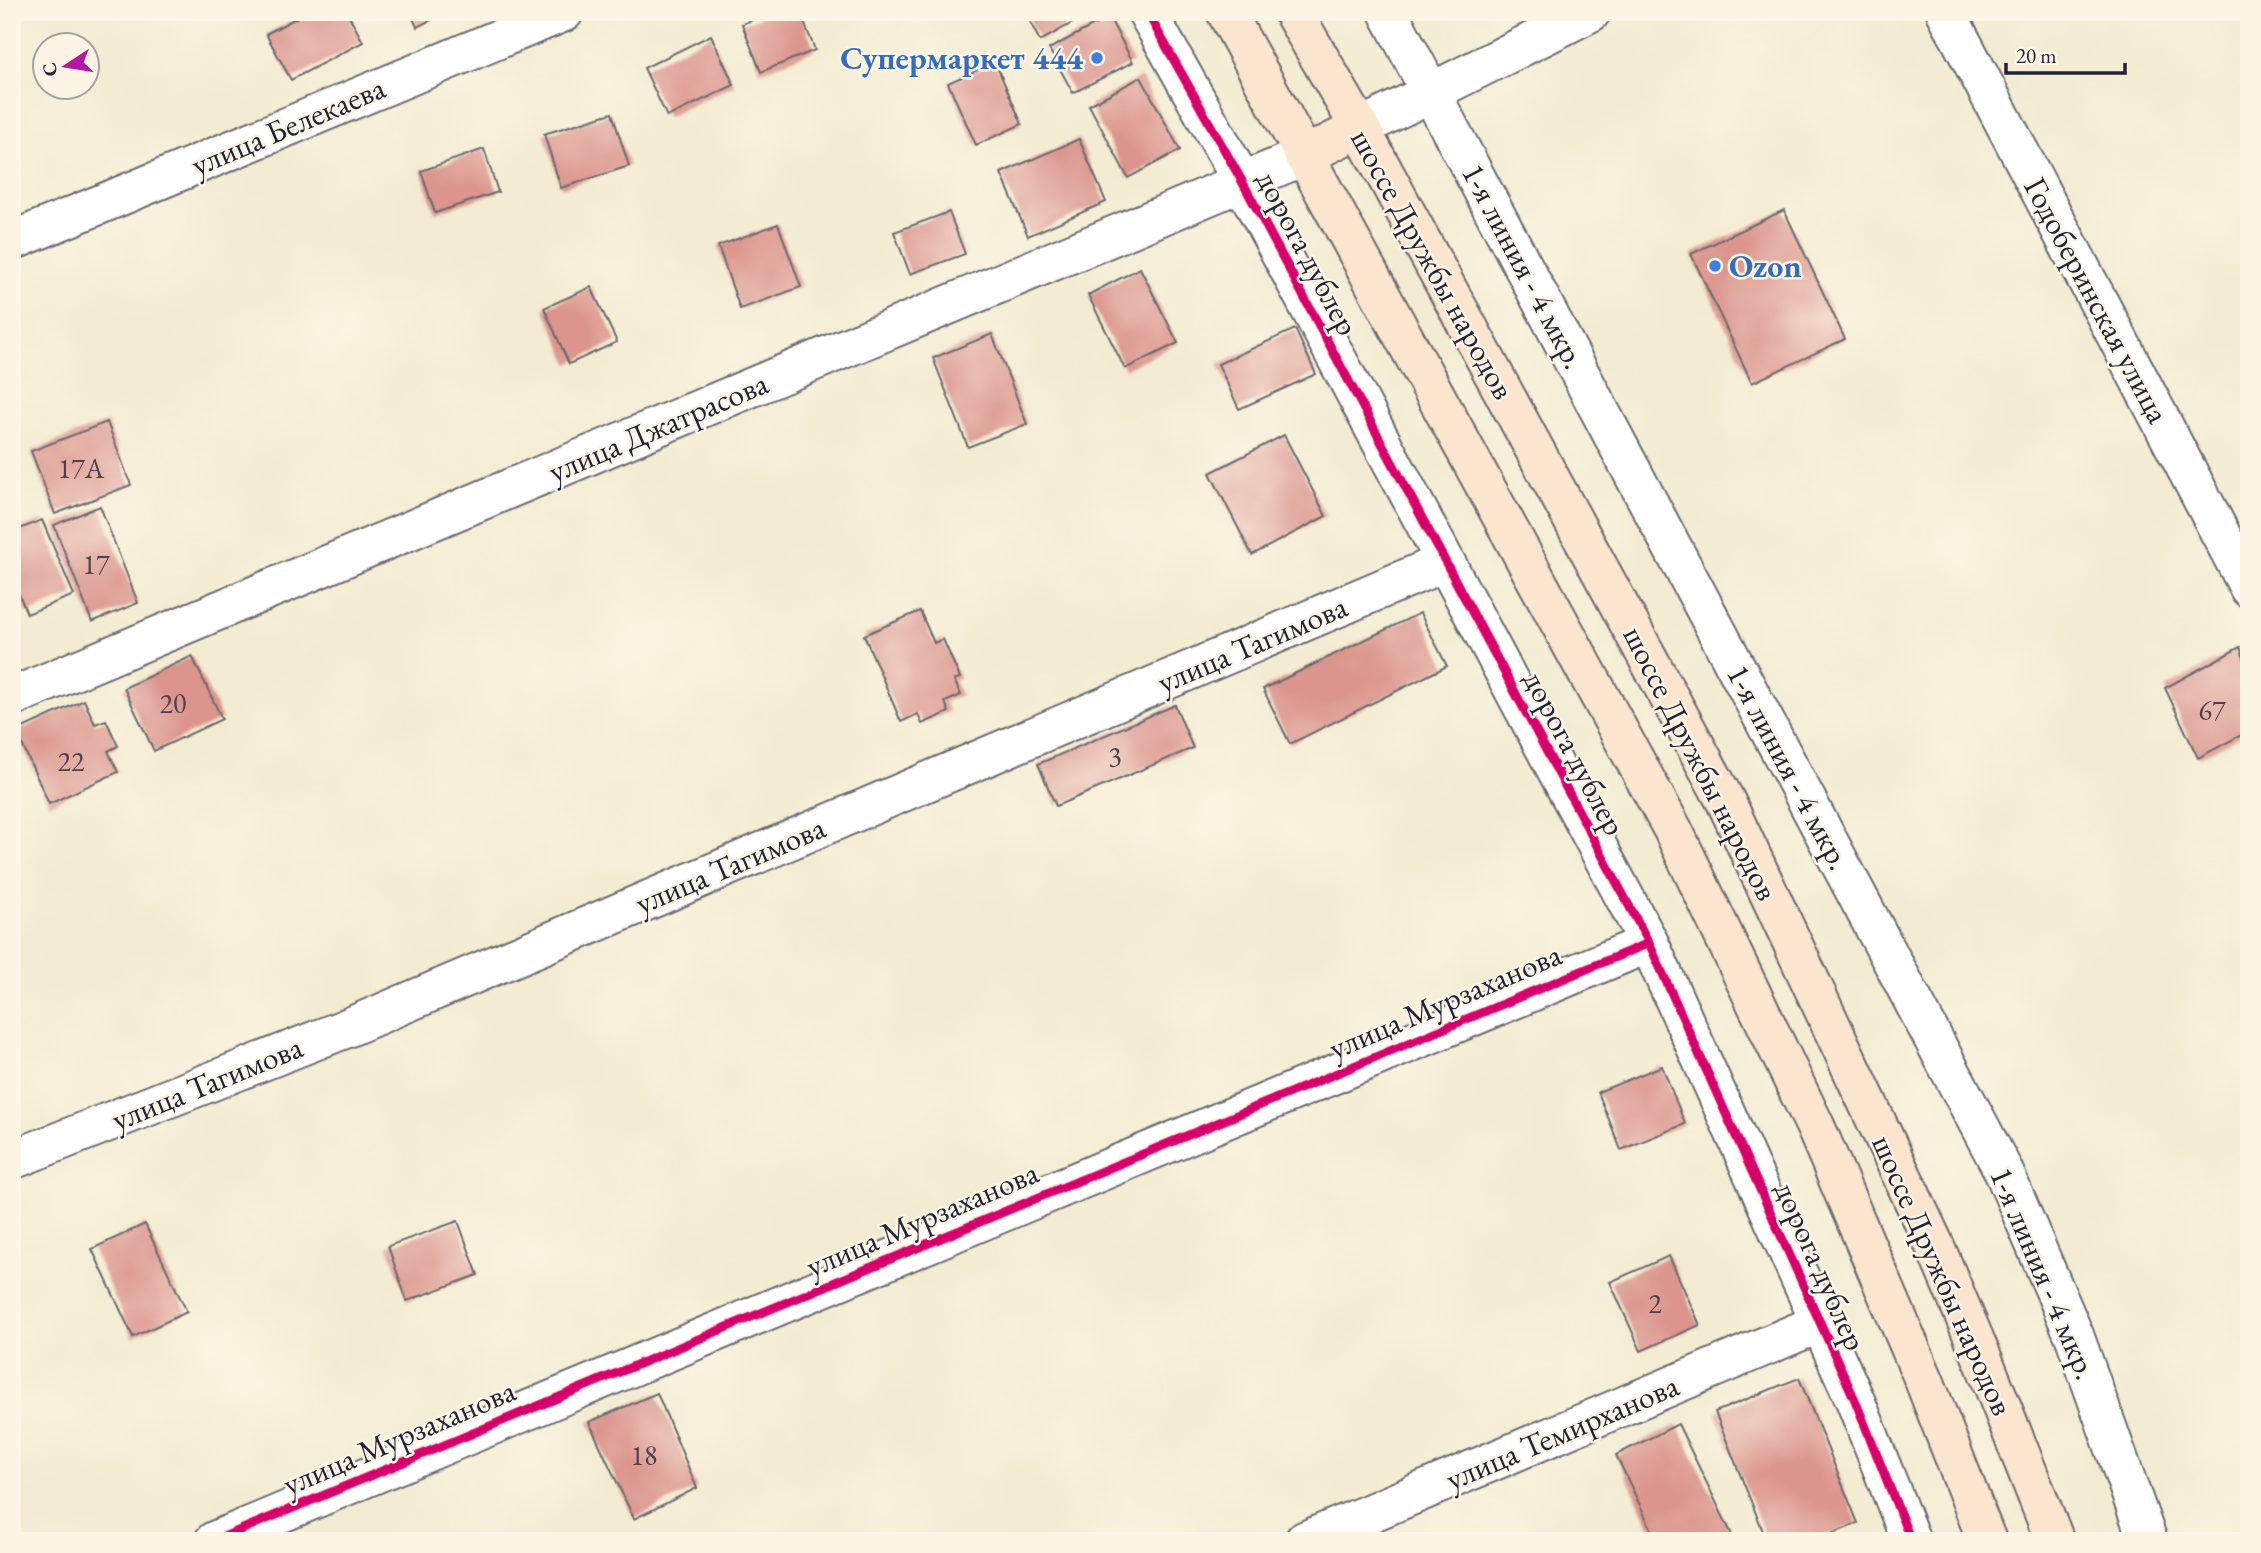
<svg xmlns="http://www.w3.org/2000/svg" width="2261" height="1553" viewBox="0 0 2261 1553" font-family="'EB Garamond',serif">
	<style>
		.building { fill: #db958d }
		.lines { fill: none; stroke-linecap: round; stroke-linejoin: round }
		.minor-casing { stroke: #6b6970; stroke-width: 42 }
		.secondary-casing { stroke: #6b6970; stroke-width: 42 }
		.minor { stroke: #fff; stroke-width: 38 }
		.secondary { stroke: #fbe5cf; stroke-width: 38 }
		.cycleway-casing { stroke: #fcf5e5; stroke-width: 13 }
		.cycleway { stroke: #d6006c; stroke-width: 9 }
		.shop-dot { fill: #3f7fe0; stroke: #fcf5e5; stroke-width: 2.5 }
		.labels { text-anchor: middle; stroke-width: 5; stroke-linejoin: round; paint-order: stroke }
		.number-label { font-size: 28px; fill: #503f50 }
		.shop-label { font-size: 32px; font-weight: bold; fill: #366cbe; stroke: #fcf5e5; text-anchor: end }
		.street-label { font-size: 32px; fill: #22223b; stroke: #fcf5e5 }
	</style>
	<rect width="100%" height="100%" fill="#fcf5e5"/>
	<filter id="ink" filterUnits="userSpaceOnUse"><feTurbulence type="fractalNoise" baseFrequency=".0143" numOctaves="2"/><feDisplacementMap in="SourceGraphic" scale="14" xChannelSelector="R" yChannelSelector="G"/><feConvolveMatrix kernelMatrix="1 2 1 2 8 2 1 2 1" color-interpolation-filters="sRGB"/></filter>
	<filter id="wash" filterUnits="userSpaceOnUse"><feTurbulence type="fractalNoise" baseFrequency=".00686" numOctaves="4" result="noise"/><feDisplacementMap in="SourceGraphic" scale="28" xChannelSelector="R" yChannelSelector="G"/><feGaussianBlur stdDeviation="1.57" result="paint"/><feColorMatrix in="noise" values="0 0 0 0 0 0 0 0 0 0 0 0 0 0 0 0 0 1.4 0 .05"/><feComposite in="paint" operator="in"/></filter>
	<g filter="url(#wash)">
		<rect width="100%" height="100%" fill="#f3ecd2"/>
		<g id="blocks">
			<g class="building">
				<path d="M307,12H347L363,42L291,80L266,34Z"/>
				<path d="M410,12H447L417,27Z"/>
				<path d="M771,12H800L815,50L761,72L742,24Z"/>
				<path d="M1025,12H1092L1040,41Z"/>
				<path d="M1109,17L1133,62L1073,93L1049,49Z"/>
				<path d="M711,35L734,85L667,117L644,68Z"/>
				<path d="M995,62L1022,124L976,145L948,83Z"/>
				<path d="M1141,77L1180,150L1128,178L1089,105Z"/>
				<path d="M612,113L629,166L561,188L544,134Z"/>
				<path d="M1079,139L1106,202L1028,236L1001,173Z"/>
				<path d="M484,149L498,192L435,213L421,171Z"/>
				<path d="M1784,210L1845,339L1752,383L1691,254Z"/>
				<path d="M949,212L965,254L910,274L894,232Z"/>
				<path d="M778,224L801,287L740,309L718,246Z"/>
				<path d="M1140,268L1178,343L1125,369L1088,295Z"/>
				<path d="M591,287L617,342L569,364L544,308Z"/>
				<path d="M1295,329L1316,374L1239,409L1218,364Z"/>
				<path d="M992,334L1027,424L968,447L933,358Z"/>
				<path d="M107,422L131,485L55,514L31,451Z"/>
				<path d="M1284,435L1326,516L1252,555L1210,473Z"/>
				<path d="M100,506L138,603L92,622L54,525Z"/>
				<path d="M42,520L74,595L27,614L12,577V532Z"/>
				<path d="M920,611L934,643L943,639L960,678L954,680L961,695L945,702L949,712L922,724L918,714L901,722L864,635Z"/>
				<path d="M1420,613L1447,666L1290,744L1263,689Z"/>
				<path d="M2240,647L2249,672V731L2198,758L2165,688Z"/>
				<path d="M192,656L222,719L154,751L124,688Z"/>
				<path d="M84,700L95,724L106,720L118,746L108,751L118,772L49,804L16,731Z"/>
				<path d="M1175,705L1193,748L1056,806L1038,764Z"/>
				<path d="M1662,1066L1685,1124L1621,1150L1598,1092Z"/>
				<path d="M458,1221L478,1275L407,1301L388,1246Z"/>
				<path d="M145,1224L187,1312L133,1337L92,1249Z"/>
				<path d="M1669,1256L1700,1325L1641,1351L1610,1282Z"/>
				<path d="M1799,1378L1858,1523L1815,1541H1767L1715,1412Z"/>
				<path d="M657,1393L697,1488L634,1519L589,1422Z"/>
				<path d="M1678,1424L1735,1541H1657L1616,1455Z"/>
			</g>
		</g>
	</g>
	<g filter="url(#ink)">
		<use href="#blocks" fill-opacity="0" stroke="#6b6970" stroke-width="2"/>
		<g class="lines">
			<g class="minor-casing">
				<g id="minor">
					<path d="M1147,12L1243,183L1649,943L1855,1400L1911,1541"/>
					<path d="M1388,12L2003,1170L2074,1335L2148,1541"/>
					<path d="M1946,12L2249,588"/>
					<path d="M1360,128L1591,12"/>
					<path d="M12,241L564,12"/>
					<path d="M12,697L1304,156"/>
					<path d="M12,1160L347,1028L1445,562"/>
					<path d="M214,1541L1649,943"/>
					<path d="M1304,1541L1820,1323"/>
				</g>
			</g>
			<g class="secondary-casing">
				<g id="secondary">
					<path d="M1226,12L1673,830L1816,1128L1924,1380L1987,1541"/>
					<path d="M1293,12L1360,128L1726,802L1934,1244L1984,1362L2055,1541"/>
					<path d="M1304,156L1360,128"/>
				</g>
			</g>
			<use href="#minor" class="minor"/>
			<use href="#secondary" class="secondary"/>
			<g class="cycleway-casing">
				<g id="cycleway">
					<path d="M1147,12L1243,183L1649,943L1855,1400L1911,1541"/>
					<path d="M214,1541L1649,943"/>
				</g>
			</g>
			<use href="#cycleway" class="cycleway"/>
		</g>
	</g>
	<g class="shop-dot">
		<circle cx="1097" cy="58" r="7"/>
		<circle cx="1715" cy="266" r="7"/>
	</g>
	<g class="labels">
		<g class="number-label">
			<text x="81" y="478">17А</text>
			<text x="96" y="574">17</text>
			<text x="173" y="713">20</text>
			<text x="2212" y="720">67</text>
			<text x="1115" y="766">3</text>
			<text x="71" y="771">22</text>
			<text x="1655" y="1313">2</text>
			<text x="644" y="1465">18</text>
		</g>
		<g class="shop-label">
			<text x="1083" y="69">Супермаркет 444</text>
			<text x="1729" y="277" text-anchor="start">Ozon</text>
		</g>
		<g class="street-label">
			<text transform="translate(288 126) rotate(-23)" y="11">улица Белекаева</text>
			<text transform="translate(1308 253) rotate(62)" y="11">дорога дублер</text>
			<text transform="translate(1433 264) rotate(61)" y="11">шоссе Дружбы народов</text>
			<text transform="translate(1524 266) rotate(62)" y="11">1-я линия - 4 мкр.</text>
			<text transform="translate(2097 300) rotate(62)" y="11">Годоберинская улица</text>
			<text transform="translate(658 427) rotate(-23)" y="11">улица Джатрасова</text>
			<text transform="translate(1252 644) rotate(-23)" y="11">улица Тагимова</text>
			<text transform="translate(1575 753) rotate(62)" y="11">дорога дублер</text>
			<text transform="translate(1701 763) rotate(63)" y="11">шоссе Дружбы народов</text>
			<text transform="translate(1789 767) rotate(62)" y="11">1-я линия - 4 мкр.</text>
			<text transform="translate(730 865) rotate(-23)" y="11">улица Тагимова</text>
			<text transform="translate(1445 1001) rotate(-23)" y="11">улица Мурзаханова</text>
			<text transform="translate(207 1083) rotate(-22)" y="11">улица Тагимова</text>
			<text transform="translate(922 1219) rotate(-23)" y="11">улица Мурзаханова</text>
			<text transform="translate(1821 1266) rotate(66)" y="11">дорога дублер</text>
			<text transform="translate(2044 1273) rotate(67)" y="11">1-я линия - 4 мкр.</text>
			<text transform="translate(1943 1275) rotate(66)" y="11">шоссе Дружбы народов</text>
			<text transform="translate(1562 1432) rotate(-23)" y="11">улица Темирханова</text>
			<text transform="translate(399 1437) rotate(-23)" y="11">улица Мурзаханова</text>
		</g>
	</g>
	<rect width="2261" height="1553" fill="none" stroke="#fcf5e5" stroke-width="42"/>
	<g transform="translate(66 66) rotate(258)"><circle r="33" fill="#fcf5e5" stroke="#a5a1a1" stroke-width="2"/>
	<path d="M0-5L12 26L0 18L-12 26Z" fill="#b5179e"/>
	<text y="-10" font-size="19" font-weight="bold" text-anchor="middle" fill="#22223b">С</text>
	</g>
	<path d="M2006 63v10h119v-10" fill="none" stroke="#22223b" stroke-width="3.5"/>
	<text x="2016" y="63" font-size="21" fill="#22223b" stroke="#fcf5e5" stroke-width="5" paint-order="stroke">20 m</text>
</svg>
